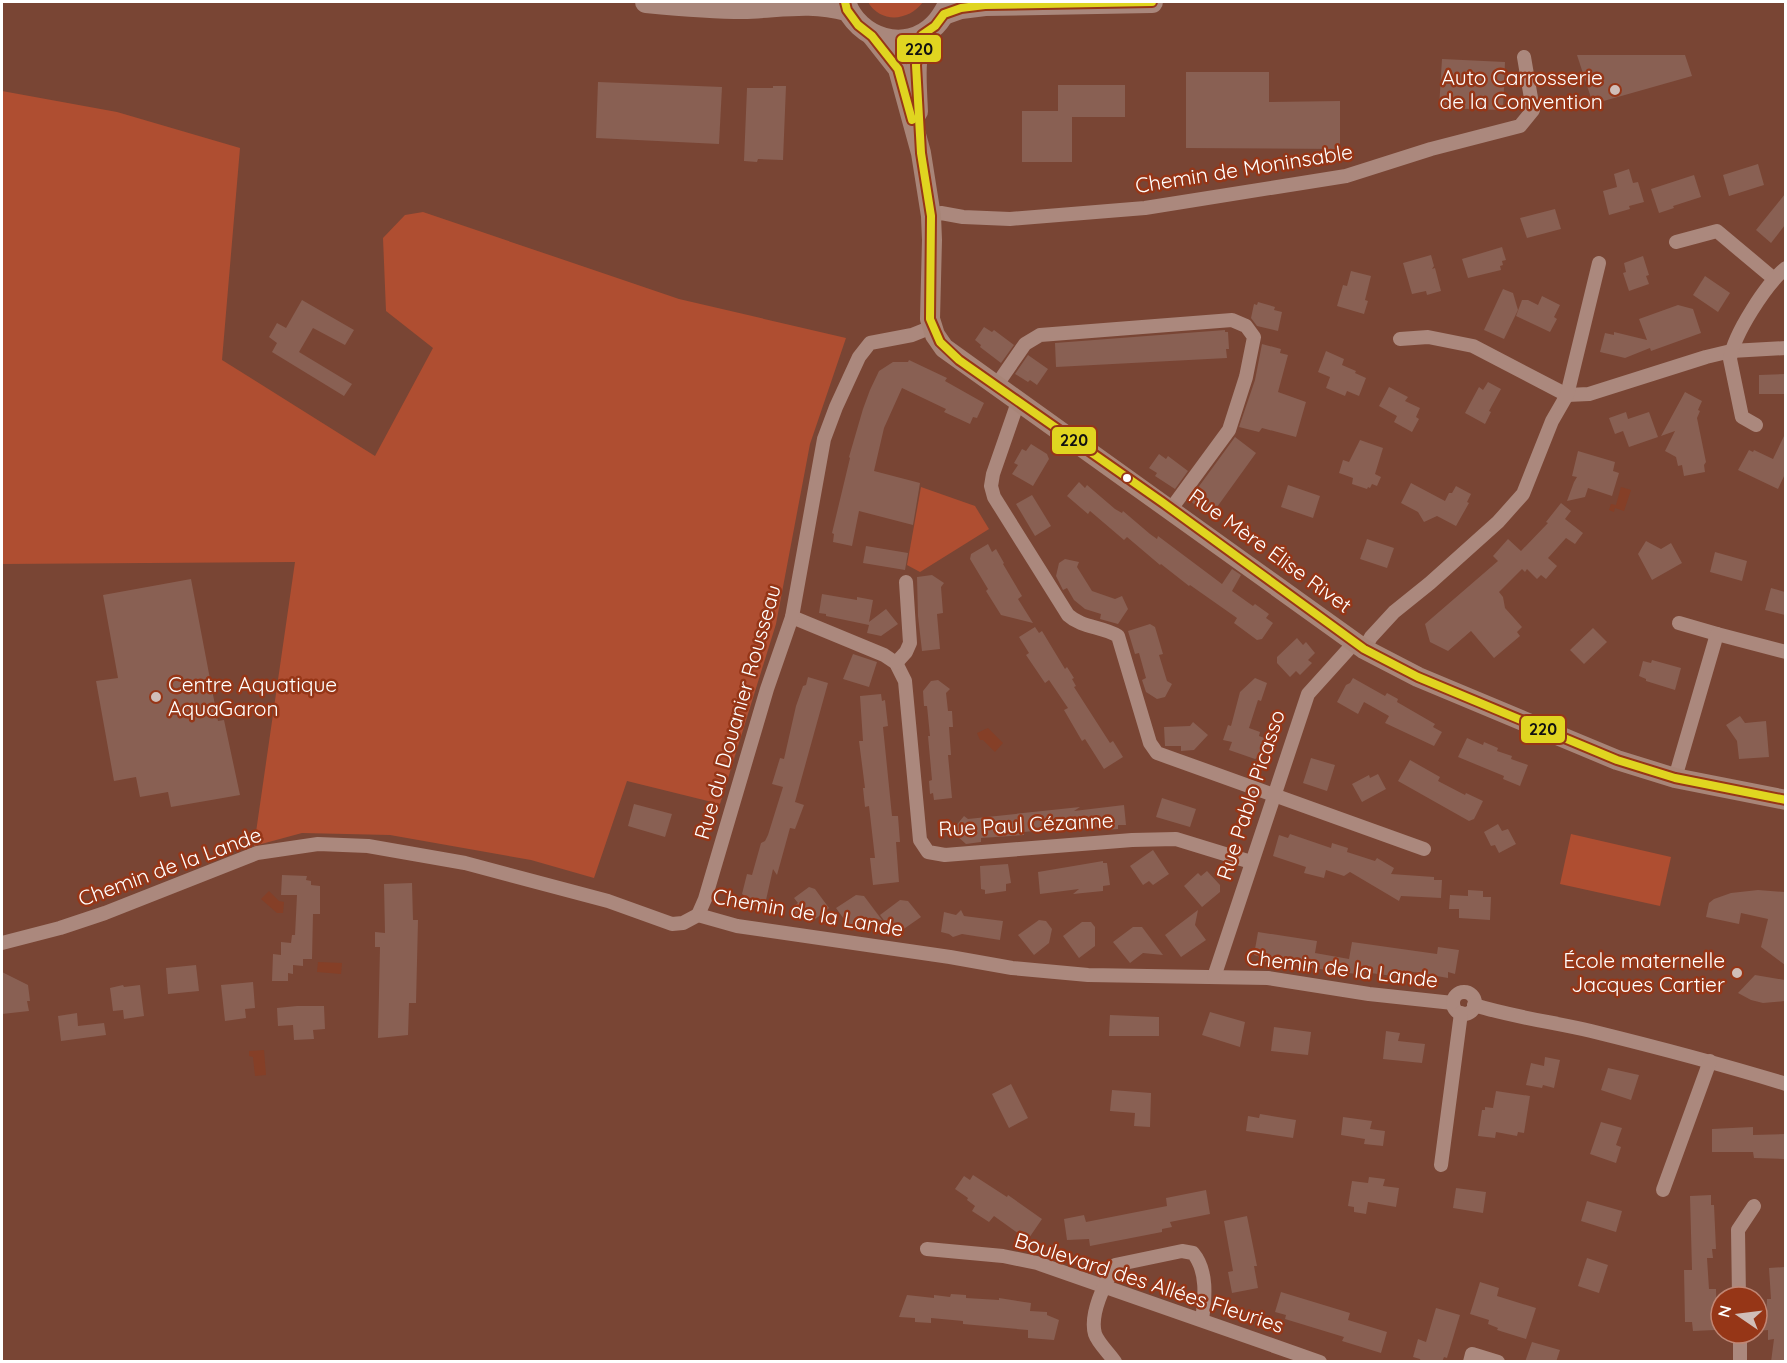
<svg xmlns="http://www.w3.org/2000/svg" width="1787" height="1363" viewBox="0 0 1787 1363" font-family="Quicksand,sans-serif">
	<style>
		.green { fill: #af4e31 }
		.water { fill: #853f27 }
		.building { fill: #896053 }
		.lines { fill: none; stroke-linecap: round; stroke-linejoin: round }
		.street { stroke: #ab887d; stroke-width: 14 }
		.secondary { stroke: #a88578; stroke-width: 20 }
		.primary { stroke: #a9877c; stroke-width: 22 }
		.bus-1-casing { stroke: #963617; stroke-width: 12 }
		.bus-1 { stroke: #e0d520; stroke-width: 8 }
		.poi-dot { fill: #d0beb8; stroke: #963617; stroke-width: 2 }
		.bus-dot { fill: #fff; stroke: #963617; stroke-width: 2 }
		.labels { text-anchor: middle; stroke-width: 5; stroke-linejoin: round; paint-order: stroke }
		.poi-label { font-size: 21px; fill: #fff; stroke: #963617; text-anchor: end }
		.street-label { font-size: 21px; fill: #fff; stroke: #963617 }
		.line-badge { stroke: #963617; stroke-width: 2 }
		.pale-badge-label { font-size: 16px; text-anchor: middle; font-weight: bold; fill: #111 }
	</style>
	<rect width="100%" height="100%" fill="#794534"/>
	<g class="green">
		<path d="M868,2H923C909,21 881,24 868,2Z"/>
		<path d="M2,91L117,112L240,148L222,360L375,456L433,348L386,311L383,238L405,215L423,212L679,299L846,338L810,444L776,624L720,804L627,781L594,878L531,860L390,835L302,833L254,846L295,562L2,564Z"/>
		<path d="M921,487L975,506L989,529L920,572L907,565Z"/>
		<path d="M1571,834L1671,857L1660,906L1560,884Z"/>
	</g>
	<g class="water">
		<path d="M1621,487L1631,490L1624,511L1615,508L1614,512L1609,510L1611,504L1616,505Z"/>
		<path d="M988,728L1003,743L995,752L983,740H980L977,733Z"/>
		<path d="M269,891L279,901L284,902L283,913H277L261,899Z"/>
		<path d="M318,962L342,963L341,974L317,972Z"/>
		<path d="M264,1050L266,1075L255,1076L253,1057L249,1056V1051Z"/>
	</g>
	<g class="building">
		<path d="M1577,55H1685L1692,76L1593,104Z"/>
		<path d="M1442,59L1505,62L1503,110L1439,108Z"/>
		<path d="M1186,72H1269V102L1340,101V149L1186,148Z"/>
		<path d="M598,82L722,87L719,144L596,138Z"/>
		<path d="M1058,85H1125V117H1072V162H1022V111H1058Z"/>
		<path d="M773,86H786L783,160L758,159L757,162L744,161L747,88H773Z"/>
		<path d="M1758,164L1764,185L1729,196L1723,175Z"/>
		<path d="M1629,169L1633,183L1638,182L1644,202L1629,206L1630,209L1609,215L1603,191L1617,187L1614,174Z"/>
		<path d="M1694,175L1701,197L1673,206L1674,208L1659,213L1651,189Z"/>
		<path d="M1785,194V225L1771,243L1756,230Z"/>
		<path d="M1555,209L1561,229L1527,238L1520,218Z"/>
		<path d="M1502,247L1506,260L1502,261L1503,265L1500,266L1501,270L1468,278L1462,259Z"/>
		<path d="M1431,255L1434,266L1432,269L1435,268L1441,291L1427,295L1426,291L1412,294L1403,263Z"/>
		<path d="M1643,256L1649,275L1646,276L1649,284L1629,291L1623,273L1626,272L1624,263Z"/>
		<path d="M1351,271L1371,276L1365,300L1368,301L1364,314L1337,306L1343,285L1347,286Z"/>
		<path d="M1705,276L1730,293L1718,312L1693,295Z"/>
		<path d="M1503,289L1513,293L1518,310L1504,339L1484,330Z"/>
		<path d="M1542,296L1560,305L1554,317L1557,319L1550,332L1516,316L1522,300H1528L1538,305Z"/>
		<path d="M302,300L354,330L345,345L313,328L299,352L352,384L344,396L272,352L277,343L269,337L277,323L286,328Z"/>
		<path d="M1258,302L1275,307L1274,310L1282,312L1278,331L1257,326L1251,318L1254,304L1257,305Z"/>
		<path d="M1678,305L1693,309L1701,333L1651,351L1650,348L1625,358L1600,352L1605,333L1614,335V332L1647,340L1639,319Z"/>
		<path d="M984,327L992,332L994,330L1014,345L1001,363L980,347L981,345L975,340Z"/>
		<path d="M1225,330V332H1228L1229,349H1226L1227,358L1056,367L1055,343Z"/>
		<path d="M1262,344L1281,349L1280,353L1288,355L1278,392L1306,402L1296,437L1262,428L1259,432L1239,427L1255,380Z"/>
		<path d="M1326,351L1344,359L1342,365L1356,371L1355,373L1366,378L1359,396L1347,391L1345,396L1326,388L1330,377L1318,372Z"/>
		<path d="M1028,355L1048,369L1037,385L1030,380L1028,382L1015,374Z"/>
		<path d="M909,360L947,378L945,381L984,403L977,418L973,417L970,424L944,412L946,409L902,388L884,428L874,471L920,483L913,525L859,511L852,546L833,542L834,534L832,533L850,458L849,457L863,409L870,390L879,371L893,362H908Z"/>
		<path d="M1785,374V394H1759V375Z"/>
		<path d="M1488,382L1501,389L1489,411L1491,412L1485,424L1465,413L1479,387L1483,390Z"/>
		<path d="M1389,387L1408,397L1405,401L1420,408L1416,417L1419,419L1412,432L1394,422L1397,416L1379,406Z"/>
		<path d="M1685,392L1702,401L1698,410L1700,411L1697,418L1706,462L1704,465L1705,472L1684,476L1682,465L1678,466L1676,457L1665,451L1675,431L1661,436Z"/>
		<path d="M1626,412L1628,419L1649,412L1658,437L1629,447L1623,431L1615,434L1609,418Z"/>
		<path d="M1785,434V474L1778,489L1738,470L1749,450L1753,452L1754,450L1773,459Z"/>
		<path d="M1235,437L1256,453L1212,514L1205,509L1203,511L1189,500Z"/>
		<path d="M1360,440L1383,448L1375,474L1381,477L1377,486L1372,484L1370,488L1368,487L1367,489L1352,484L1353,478L1339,473L1343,460L1349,462Z"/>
		<path d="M1031,444L1047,454L1049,459L1033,486L1012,474L1018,465L1014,463L1022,449L1026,451Z"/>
		<path d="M1578,451L1615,462L1613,471L1619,473L1612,496L1588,488L1585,497L1567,501L1574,482L1577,477L1572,476Z"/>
		<path d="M1159,454L1166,459L1168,456L1188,471L1175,489L1155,476L1157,473L1149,468Z"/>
		<path d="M1079,482L1085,488L1087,485L1115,509L1122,513L1123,511L1150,534L1157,539L1158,536L1222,584L1232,569L1241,575L1232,591L1253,606L1255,604L1269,614L1266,618L1273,623L1262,639L1257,640L1234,623L1237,618L1190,585L1189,586L1161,564L1160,565L1127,537L1124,540L1090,511L1088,514L1067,496Z"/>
		<path d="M1411,483L1445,501L1449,493H1452L1456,486L1471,494L1467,502L1469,503L1456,526L1437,516L1424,522L1418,512L1401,503Z"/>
		<path d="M1288,485L1320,496L1313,518L1281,507Z"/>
		<path d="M1032,495L1051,526L1035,536L1016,504Z"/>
		<path d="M1561,503L1571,511L1565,519L1583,533L1575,544L1566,538L1548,558L1557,566L1546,579L1541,575L1537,579L1527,569L1525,572L1522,569L1499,592L1503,597L1505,608L1522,627L1517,632L1520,636L1494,658L1471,631L1448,651L1430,642L1425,624L1498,561L1493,556L1508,539L1521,551L1548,523L1546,522Z"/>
		<path d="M1367,539L1394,548L1387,568L1360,559Z"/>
		<path d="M1646,541L1661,549L1671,543L1682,563L1652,580L1638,554Z"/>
		<path d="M988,544L992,552L996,549L1004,563L1003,564L1022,596L1018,599L1033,623L1001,615L986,591L988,589L970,559L971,554Z"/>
		<path d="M866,546L908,553L905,570L863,563Z"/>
		<path d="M1715,552L1747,561L1742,581L1710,572Z"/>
		<path d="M1065,559L1079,562L1077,567L1092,591L1115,599L1122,596L1128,609L1118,624L1100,619L1101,614L1085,609L1074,600L1067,588L1063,590L1056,576L1059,563Z"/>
		<path d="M932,575L944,583L941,587L943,613L937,614L940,649L922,651L918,616L917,577Z"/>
		<path d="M191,579L218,721L224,720L240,795L171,807L168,792L140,797L136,777L114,781L96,681L118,678L103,595Z"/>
		<path d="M1771,588L1785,592V615L1765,610Z"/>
		<path d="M822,594L857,600V597L873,600L869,622L886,609L898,624L881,636L867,633L869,625L826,616V614L819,613Z"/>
		<path d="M1150,624L1155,627L1163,654L1159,655L1167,681L1172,684L1165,697L1157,699L1146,692L1142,680L1146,678L1139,653L1135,654L1128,631Z"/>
		<path d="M1035,627L1039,633L1042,631L1065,669L1067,667L1074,678L1072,679L1076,686L1074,687L1110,743L1113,741L1123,757L1104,769L1085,739L1082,741L1064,710L1068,708L1049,680L1045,683L1026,655L1029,653L1019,637Z"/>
		<path d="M1593,628L1607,642L1584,664L1570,650Z"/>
		<path d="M1297,638L1303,645L1306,642L1315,653L1308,660L1312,663L1300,675L1296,671L1290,677L1277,663V657Z"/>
		<path d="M853,654L877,662L869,687L843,679Z"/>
		<path d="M1652,660L1681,668L1675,690L1646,681V679L1639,676L1643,661L1651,663Z"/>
		<path d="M808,677L828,683L795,802L804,805L795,829L790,828L777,875L773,869L764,909L743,903L745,896L742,894L747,874L752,875L761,843L765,841L768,835L783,787L772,784L780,758L784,759L796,706L803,686L806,685Z"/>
		<path d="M1255,678L1267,683L1261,701L1258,700L1249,728L1260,732L1259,736L1267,739L1261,756L1255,759L1229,750L1232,742L1223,740L1228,725L1231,726L1240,692Z"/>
		<path d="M1353,678L1385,696L1387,693L1398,699L1397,702L1435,724L1433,727L1442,732L1434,746L1385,723L1389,716L1364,702L1358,714L1337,702L1346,685L1350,683Z"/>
		<path d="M938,680L950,689L946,693L948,711H952L953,727H949L951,755H948L952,798L934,800L933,793L930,794L929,781L932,780L928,736H930L927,706H924L923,691L931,681Z"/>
		<path d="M881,694L882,701L885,700L888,726L883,727L892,816H898L900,842H896L899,882L873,885L870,858H875L869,806L865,807L863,788H865L859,741H863L860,696Z"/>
		<path d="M1740,716L1745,723L1766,721L1769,757L1739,759L1737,741L1726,725Z"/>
		<path d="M1193,722L1208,735L1194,750L1181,751V746H1165L1164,727L1190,726Z"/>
		<path d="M1467,738L1483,745L1484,742L1498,748L1497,751L1512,756L1511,759L1528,765L1520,786L1503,779L1504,776L1458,757Z"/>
		<path d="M1311,758L1335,765L1327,791L1303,783Z"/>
		<path d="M1410,760L1440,777L1438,781L1465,795L1466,793L1483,801L1474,819L1469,821L1398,781Z"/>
		<path d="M1378,774L1386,789L1362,802L1352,784L1369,775L1370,778Z"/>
		<path d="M1162,798L1196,809L1190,827L1156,817Z"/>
		<path d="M634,804L672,814L665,837L628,826Z"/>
		<path d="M1124,805L1126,825H1118V829L1106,830L1105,827L1102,826L1062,831L1061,828L1024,832V835L981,838V842L966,844L956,835L955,827L964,816L968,819L1080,807L1074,811Z"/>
		<path d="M1498,824L1502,831L1508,829L1516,844L1499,853L1495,845L1491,846L1484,832Z"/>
		<path d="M1290,834L1331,848L1332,843L1348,848L1347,852L1375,861L1377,858L1394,868L1391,874L1434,877V880H1442L1441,898L1401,896L1399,901L1350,872L1344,876L1326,870L1324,878L1304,873L1306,867L1273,856L1279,835L1288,838Z"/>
		<path d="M1153,850L1169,874L1153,885L1149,881L1143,885L1130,866Z"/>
		<path d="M1103,861V863H1107L1110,885L1103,886V891L1073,894L1079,889L1040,894L1038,872Z"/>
		<path d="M1008,864L1011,883L1006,884V891L985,894V890L981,889L980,866Z"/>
		<path d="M1207,871L1220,885V892L1202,907L1184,886L1198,873L1201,876Z"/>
		<path d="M282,875L307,876L306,880L311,881V885L320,886V914H313L312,959H303V966L293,965V974L288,973V981H272L273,954L281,955V942L291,943L292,935H295L297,895H281Z"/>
		<path d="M412,883L413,920H418L416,1003H409L408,1035L378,1038L380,947H375V932L385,933L384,884Z"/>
		<path d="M809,887L815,889L829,908L813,921L798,917L791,908L798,903L794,898Z"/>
		<path d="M1468,890L1483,891V897H1491L1490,920L1459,918V909H1449L1450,895L1468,896Z"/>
		<path d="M1758,890L1785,892V965L1761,947L1768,919L1741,913L1739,924L1706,917L1709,903L1714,899L1731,893Z"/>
		<path d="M856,895L864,896L882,920L868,918L851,929L836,908Z"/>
		<path d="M900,900L908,901L921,917L895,935L880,915Z"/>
		<path d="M961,910L964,916L1003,921L1000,940L962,934L953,937L949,934L941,932L944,912L956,915Z"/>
		<path d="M1198,910L1195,925L1206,940L1181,957L1165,935Z"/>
		<path d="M1039,920L1046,921L1052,929L1049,943L1034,955L1018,935Z"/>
		<path d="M1082,922H1091L1095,927V946L1079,958L1063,936Z"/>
		<path d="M1133,927H1142L1163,955L1143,953L1130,963L1113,942Z"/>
		<path d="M1258,932L1317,941L1315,953L1349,959L1352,942L1437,954L1438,947L1459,950L1455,974L1448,972V978L1408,971V974L1401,973L1400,977L1356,971V974L1260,961L1261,957L1254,955Z"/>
		<path d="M196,965L199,991L168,994L166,968Z"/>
		<path d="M2,972L28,985L30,1001H27L29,1011L2,1014Z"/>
		<path d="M1755,975L1785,980V1001L1763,1003L1751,1000L1738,993Z"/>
		<path d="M253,982L255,1008L245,1009L246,1018L225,1021L221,985Z"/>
		<path d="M123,985L124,987L140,985L144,1016L124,1019L123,1010L113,1011L110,988Z"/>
		<path d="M297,1006H324L325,1029L313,1030L314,1039L294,1040L293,1025L278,1026L277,1008Z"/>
		<path d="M1210,1012L1245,1022L1240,1047L1202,1035Z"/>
		<path d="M77,1013L78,1026L104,1023L106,1035L61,1041L58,1016Z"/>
		<path d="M1110,1015L1159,1017V1036H1109Z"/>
		<path d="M1274,1027L1311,1032L1308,1055L1271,1051Z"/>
		<path d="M1386,1031L1400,1033L1398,1041L1425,1044L1422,1063L1383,1059Z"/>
		<path d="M1545,1057L1560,1060L1554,1088L1543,1085L1542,1088L1526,1085L1531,1063L1544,1066Z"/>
		<path d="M1608,1068L1639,1075L1631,1100L1601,1090Z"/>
		<path d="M1011,1084L1028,1118L1009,1128L992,1094Z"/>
		<path d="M1112,1090L1151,1093L1150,1127L1134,1126L1135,1113L1110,1111Z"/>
		<path d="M1496,1091L1530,1096L1524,1133L1518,1132L1517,1136L1496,1132L1495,1138L1478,1136L1482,1110H1485V1107L1493,1108Z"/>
		<path d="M1260,1114L1296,1120L1293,1138L1246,1131L1248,1116L1259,1118Z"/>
		<path d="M1343,1117L1372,1121L1370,1129L1385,1131L1383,1146L1364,1144L1365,1139L1341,1135Z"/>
		<path d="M1601,1122L1622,1128L1616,1145L1621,1147L1616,1163L1590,1154Z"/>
		<path d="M1753,1127V1135L1785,1134V1157L1784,1159L1754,1158L1753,1152H1712V1129Z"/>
		<path d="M973,1175L1007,1197L1008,1195L1042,1219L1029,1238L1021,1232L1019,1234L994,1216L989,1222L972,1211L975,1206L967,1200L968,1198L955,1189L964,1176L970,1180Z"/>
		<path d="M1369,1177L1385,1179L1383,1186L1399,1188L1396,1207L1368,1202L1366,1214L1354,1212V1207L1348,1206L1352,1181L1368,1183Z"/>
		<path d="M1456,1188L1486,1192L1483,1213L1453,1208Z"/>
		<path d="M1206,1190L1210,1214L1170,1222L1172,1227L1162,1229V1232L1090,1246L1089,1239L1067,1240L1064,1219L1084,1215L1086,1222L1167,1206L1166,1198Z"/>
		<path d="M1711,1195V1205H1714L1716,1249H1712L1713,1258H1707L1709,1289H1716L1717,1320H1715V1330L1693,1331L1692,1322H1685L1684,1270H1692L1690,1196Z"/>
		<path d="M1587,1201L1622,1211L1616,1232L1581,1221Z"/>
		<path d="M1247,1216L1257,1266H1254L1258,1288L1232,1293L1228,1272L1233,1271L1224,1221Z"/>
		<path d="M1587,1258L1608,1265L1599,1293L1578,1286Z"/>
		<path d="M1785,1267V1362H1771L1774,1339L1768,1340V1330L1757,1331V1327L1766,1321L1767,1299H1771L1769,1268Z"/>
		<path d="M1480,1282L1499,1288L1497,1296L1536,1308L1526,1339L1497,1330L1498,1328L1488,1324L1489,1320L1470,1314Z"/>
		<path d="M1281,1292L1350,1313L1348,1320L1387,1332L1381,1353L1342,1341L1344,1337L1285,1319L1286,1315L1275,1312Z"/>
		<path d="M951,1294L966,1295V1298L999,1300V1298L1031,1303L1030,1311L1047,1312V1315L1059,1320L1054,1340L1028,1338V1330L963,1324V1321L931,1318V1323L915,1322V1318L899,1317L907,1295L934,1298V1295L950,1297Z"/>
		<path d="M1436,1308L1460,1315L1447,1358L1444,1357L1442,1362H1421L1420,1359L1413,1357L1418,1339L1426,1342Z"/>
		<path d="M1532,1342L1560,1350L1556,1362H1525Z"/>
	</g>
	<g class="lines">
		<g class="street">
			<path d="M931,216L941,213L963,217L1010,219L1145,208L1346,176L1431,149L1520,126L1533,110L1524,57"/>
			<path d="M1676,242L1717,231L1773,278"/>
			<path d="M1400,339L1428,337L1473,346L1567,395L1589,394L1706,357L1731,351L1786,348"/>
			<path d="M996,386L1025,344L1040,335L1232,320L1246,326L1254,337L1246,377L1229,430L1171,509"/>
			<path d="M1018,402L993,474L991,486L994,497L1068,615C1082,628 1101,626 1118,636L1150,743L1157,753L1424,849"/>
			<path d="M1756,425L1742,417L1730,359C1734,334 1766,284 1786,268"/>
			<path d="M792,617L884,655L896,663L905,681L920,840L928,852L945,855L1132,840L1176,839L1251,862"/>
			<path d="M1679,623L1717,634"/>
			<path d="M1364,649L1371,637L1394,612L1430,583L1498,522L1523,494L1552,421L1567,395L1599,263"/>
			<path d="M896,663L906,652L910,643L906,582"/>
			<path d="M1675,778L1717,634L1786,652"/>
			<path d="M698,915L705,899L767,689L792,617L824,439L836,407L859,357L870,343L912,335L932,327"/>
			<path d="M2,943L60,928L105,913L257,853L318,844L368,846L465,863L608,901L672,924L683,923L698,915L737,926L950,957L1012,968L1088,975L1268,978L1369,994L1453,1003"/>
			<path d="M1214,977L1308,694L1355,642"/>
			<circle cx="1464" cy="1003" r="11"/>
			<path d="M1474,1005C1513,1017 1552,1022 1591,1031C1656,1047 1721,1064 1786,1084"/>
			<path d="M1441,1165L1461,1013"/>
			<path d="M1663,1190L1710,1061"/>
			<path d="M927,1249L1003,1256L1037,1263L1320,1362"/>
			<path d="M1739,1297L1738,1230L1754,1206"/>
			<path d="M1740,1333V1362"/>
			<path d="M1115,1362C1109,1353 1098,1343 1095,1334C1089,1313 1106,1282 1115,1265L1182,1251L1193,1253C1208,1271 1205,1298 1202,1320"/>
			<path d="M1470,1362L1472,1354L1498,1362"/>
		</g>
		<g class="secondary">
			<path d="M872,36L898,69L921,153L931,216L932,240L930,319L935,335L944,348L1364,649L1418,677L1617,760L1675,778L1786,800"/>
			<path d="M918,112C917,86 914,60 922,35"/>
		</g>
		<g class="primary">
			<path d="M646,2C678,5 710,8 743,8C781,7 809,0 847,10"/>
			<path d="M845,2C857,39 906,55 935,25C942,18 946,10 950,2"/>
			<path d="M944,14L961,8L985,5L1152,2"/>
		</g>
		<g class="bus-1-casing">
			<g id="bus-1">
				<path d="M845,2L847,10L858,25L872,36L898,69L912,120"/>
				<path d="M1152,2L985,5L961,8L944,14L935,26L922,35L916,65L921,153L931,216L930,319L940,342L959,360L1162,502L1364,649L1418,677L1617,760L1675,778L1786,800"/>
			</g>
		</g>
		<use href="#bus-1" class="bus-1"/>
	</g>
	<g class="poi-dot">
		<circle cx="1615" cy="90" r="6"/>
		<circle cx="156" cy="697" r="6"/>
		<circle cx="1737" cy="973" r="6"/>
	</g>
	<circle class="bus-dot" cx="1127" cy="478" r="5"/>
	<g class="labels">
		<g class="poi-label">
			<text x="1603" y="85">Auto Carrosserie<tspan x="1603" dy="24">de la Convention</tspan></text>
			<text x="168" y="692" text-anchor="start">Centre Aquatique<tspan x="168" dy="24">AquaGaron</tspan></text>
			<text x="1725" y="968">École maternelle<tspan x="1725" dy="24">Jacques Cartier</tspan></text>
		</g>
		<g class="street-label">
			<text transform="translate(1244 169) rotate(-9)" y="7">Chemin de Moninsable</text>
			<text transform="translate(1270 551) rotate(36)" y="7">Rue Mère Élise Rivet</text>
			<text transform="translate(738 712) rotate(-74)" y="7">Rue du Douanier Rousseau</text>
			<text transform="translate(1251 795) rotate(-72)" y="7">Rue Pablo Picasso</text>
			<text transform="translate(1026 825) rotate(-3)" y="7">Rue Paul Cézanne</text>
			<text transform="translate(170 867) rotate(-20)" y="7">Chemin de la Lande</text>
			<text transform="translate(808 913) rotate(10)" y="7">Chemin de la Lande</text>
			<text transform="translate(1342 969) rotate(7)" y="7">Chemin de la Lande</text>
			<text transform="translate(1149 1283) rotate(18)" y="7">Boulevard des Allées Fleuries</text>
		</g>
	</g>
	<g class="line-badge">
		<rect x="896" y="34" width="46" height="29" rx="6" fill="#e0d520"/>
		<rect x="1051" y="426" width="46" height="29" rx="6" fill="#e0d520"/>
		<rect x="1520" y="715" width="46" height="29" rx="6" fill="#e0d520"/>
	</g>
	<g class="pale-badge-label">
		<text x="919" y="55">220</text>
		<text x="1074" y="446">220</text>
		<text x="1543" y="735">220</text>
	</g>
	<rect width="1787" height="1363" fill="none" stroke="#ffffff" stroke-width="6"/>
	<g transform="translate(1739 1315) rotate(284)"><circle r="28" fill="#963617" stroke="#c08674" stroke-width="1.5"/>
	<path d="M0-4.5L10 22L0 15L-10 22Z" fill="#d0beb8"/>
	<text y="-9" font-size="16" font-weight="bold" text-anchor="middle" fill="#ffffff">N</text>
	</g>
</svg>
